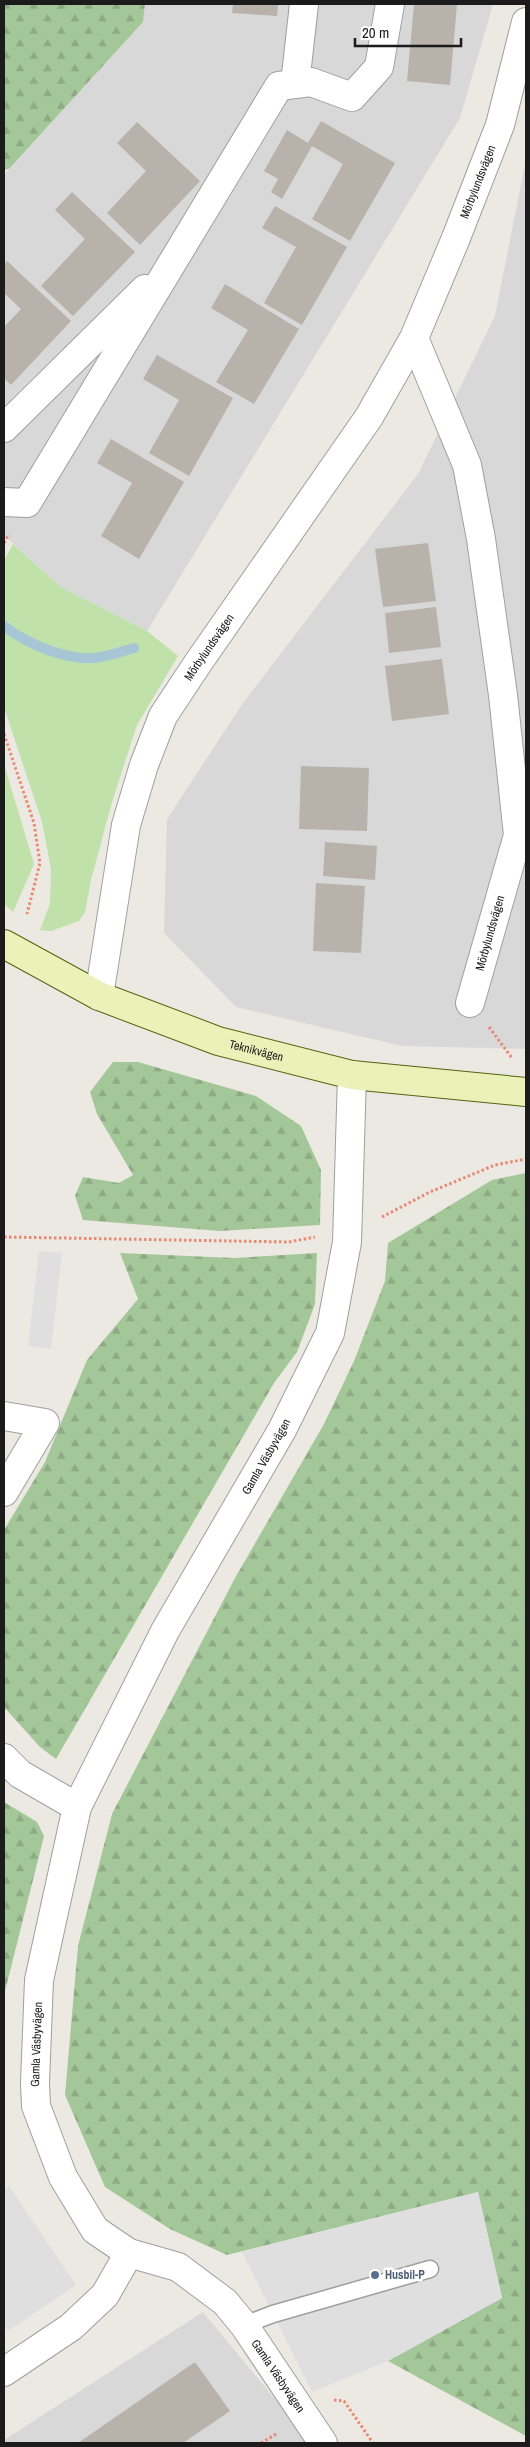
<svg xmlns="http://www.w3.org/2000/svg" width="530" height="2447" viewBox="0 0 530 2447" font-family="'Archivo Narrow',sans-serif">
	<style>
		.residential { fill: #d9d8d8 }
		.grass { fill: #c1e1ab }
		.forest { fill: url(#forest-firs) }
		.parking { fill: #dfdfdf }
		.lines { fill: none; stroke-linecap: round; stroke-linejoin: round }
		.stream { stroke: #a6c6d5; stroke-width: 10 }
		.building { fill: #b8b2ab }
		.lane-casing { stroke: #9f9f9f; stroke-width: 19 }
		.street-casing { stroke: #9f9f9f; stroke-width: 30 }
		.secondary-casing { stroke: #54640f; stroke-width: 30 }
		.path { stroke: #ea8973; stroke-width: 3; stroke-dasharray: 2.5 2.5; stroke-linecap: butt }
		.lane { stroke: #fff; stroke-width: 16 }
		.street { stroke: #fff; stroke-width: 28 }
		.secondary { stroke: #eaf2b9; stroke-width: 28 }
		.service-dot { fill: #5c6f8a; stroke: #fff; stroke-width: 2 }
		.labels { text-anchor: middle; stroke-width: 5; stroke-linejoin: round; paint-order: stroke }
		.street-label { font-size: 12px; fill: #1b1b1b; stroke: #fff }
		.service-label { font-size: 12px; font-weight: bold; fill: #4e5e75; stroke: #fff; text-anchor: start }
	</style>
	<defs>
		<pattern id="forest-firs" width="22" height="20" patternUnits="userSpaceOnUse" patternTransform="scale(1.25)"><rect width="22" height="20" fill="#a4c79a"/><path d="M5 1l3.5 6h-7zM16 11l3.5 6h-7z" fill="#8daa84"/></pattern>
	</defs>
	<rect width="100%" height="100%" fill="#ebe9e1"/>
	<g class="residential">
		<path d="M145,4H493L460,118L147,631L61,587L4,535V175L143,22Z"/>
		<path d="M526,159V1049L402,1046L236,1007L164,933L167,819L243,703L418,474L495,316Z"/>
		<path d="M203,2312L311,2443H4V2440Z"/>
	</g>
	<g class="grass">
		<path d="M13,544L61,587L147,631L178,656L137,725L112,802L91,880L85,912L79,921L51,931L40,930L50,904L51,869L42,822L4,707V561Z"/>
		<path d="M4,764L34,864L13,912L4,904Z"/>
	</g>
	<g class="forest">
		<path d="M4,4H145L143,22L9,169L4,170Z"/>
		<path d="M113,1062H138L256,1096L301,1126L321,1170L320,1225L220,1231L83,1220L75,1196L83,1177L119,1183L133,1175L97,1114L90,1092Z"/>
		<path d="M526,1173V2436L388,2361L502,2298L478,2192L227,2255L170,2229L105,2187L65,2095L78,1946L112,1814L235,1578L324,1424L354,1361L385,1281L388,1243L492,1180Z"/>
		<path d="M120,1253L234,1258L317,1253L315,1304L297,1352L274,1383L56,1759L40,1747L4,1707V1530L45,1462L87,1360L138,1299Z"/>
		<path d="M4,1802L37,1822L44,1836L4,1995Z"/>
	</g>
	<g class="parking">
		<path d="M39,1251L62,1253L51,1349L28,1346Z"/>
		<path d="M9,2186L76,2285L8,2331L4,2325V2190Z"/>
		<path d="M478,2192L502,2298L388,2361L312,2392L242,2252Z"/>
	</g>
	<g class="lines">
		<path class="stream" d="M4,626C27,644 70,663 101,657C112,655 123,651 134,648"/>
	</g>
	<g class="building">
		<path d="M233,4H278L277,16L232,13Z"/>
		<path d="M414,4H457L450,85L407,81Z"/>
		<path d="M321,121L395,163L350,241L312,219L343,164L312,146L282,199L271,192L278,179L264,171L287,130L308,143Z"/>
		<path d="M137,122L200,181L140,245L107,213L146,171L117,143Z"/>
		<path d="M72,192L135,252L73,316L41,286L85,239L55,210Z"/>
		<path d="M275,206L347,247L302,325L264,303L296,247L262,228Z"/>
		<path d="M7,261L71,321L11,385L4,378V327L21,309L4,293V265Z"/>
		<path d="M225,284L299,329L254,404L216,382L248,330L211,308Z"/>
		<path d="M157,355L233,398L189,476L149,453L179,400L143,379Z"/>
		<path d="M111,439L184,482L139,559L101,536L132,483L97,463Z"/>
		<path d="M428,543L436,601L383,607L375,549Z"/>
		<path d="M436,607L441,647L389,653L385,613Z"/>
		<path d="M442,659L449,714L392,721L385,666Z"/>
		<path d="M301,766L369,768L367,831L299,829Z"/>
		<path d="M325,842L377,846L375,880L323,876Z"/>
		<path d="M316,883L365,886L361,953L313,951Z"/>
		<path d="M195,2362L230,2411L183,2443H78Z"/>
	</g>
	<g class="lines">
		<g class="lane-casing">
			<path id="lane" d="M244,2325L273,2314L430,2269"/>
		</g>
		<g class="street-casing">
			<g id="street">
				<path d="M295,84L304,4"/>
				<path d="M414,338L467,465L481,539L503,695L518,835L470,1003"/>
				<path d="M4,428L145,289"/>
				<path d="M4,502L27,503L279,86L311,82L352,97L379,67L390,4"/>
				<path id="s1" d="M99,996L126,825L144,765L163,716L198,663L369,417L414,338L456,238L500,125L526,22"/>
				<path d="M4,1416L45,1423L4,1492"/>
				<path d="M4,1758L20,1774L77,1807"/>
				<path d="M4,2372L71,2327L105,2295L129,2253"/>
				<path id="s2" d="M323,2443L244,2325L225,2302L178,2267L129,2253L95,2230L63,2177L36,2106L35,2083L39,1980L77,1807L165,1631L282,1430L330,1333L347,1242L352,1075"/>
			</g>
		</g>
		<g class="secondary-casing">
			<g id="secondary">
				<path id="s3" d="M4,944L99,996L218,1041L352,1075L526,1092"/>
			</g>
		</g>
		<g class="path">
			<path d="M4,543L9,534"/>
			<path d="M4,734L34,823L40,863L27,914"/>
			<path d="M489,1027L512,1058"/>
			<path d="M382,1217L430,1192L495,1165L526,1159"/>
			<path d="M4,1237L289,1242L315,1237"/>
			<path d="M334,2400L344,2401L373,2443"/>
			<path d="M261,2443L278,2433"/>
		</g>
		<use href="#lane" class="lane"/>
		<use href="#street" class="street"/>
		<use href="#secondary" class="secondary"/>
	</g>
	<circle class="service-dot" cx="375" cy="2275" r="5"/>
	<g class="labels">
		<g class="street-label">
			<text dy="4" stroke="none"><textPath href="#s1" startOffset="911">Mörbylundsvägen</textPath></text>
			<text dy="4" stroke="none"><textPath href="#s1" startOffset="371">Mörbylundsvägen</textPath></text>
			<text transform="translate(490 933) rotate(-74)" y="4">Mörbylundsvägen</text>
			<text dy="4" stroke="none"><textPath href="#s3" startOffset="275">Teknikvägen</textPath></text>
			<text dy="4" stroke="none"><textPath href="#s2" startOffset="1162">Gamla Väsbyvägen</textPath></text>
			<text dy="4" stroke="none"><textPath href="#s2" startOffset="522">Gamla Väsbyvägen</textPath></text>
			<text transform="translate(278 2376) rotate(56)" y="4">Gamla Väsbyvägen</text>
		</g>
		<g class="service-label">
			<text x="385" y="2279">Husbil-P</text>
		</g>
	</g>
	<rect width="530" height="2447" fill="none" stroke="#1b1b1b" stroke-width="10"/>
	<path d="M355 38v8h106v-8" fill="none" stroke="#1b1b1b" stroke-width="2.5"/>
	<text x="362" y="38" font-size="15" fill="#1b1b1b" stroke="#ffffff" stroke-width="4" paint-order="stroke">20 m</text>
</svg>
